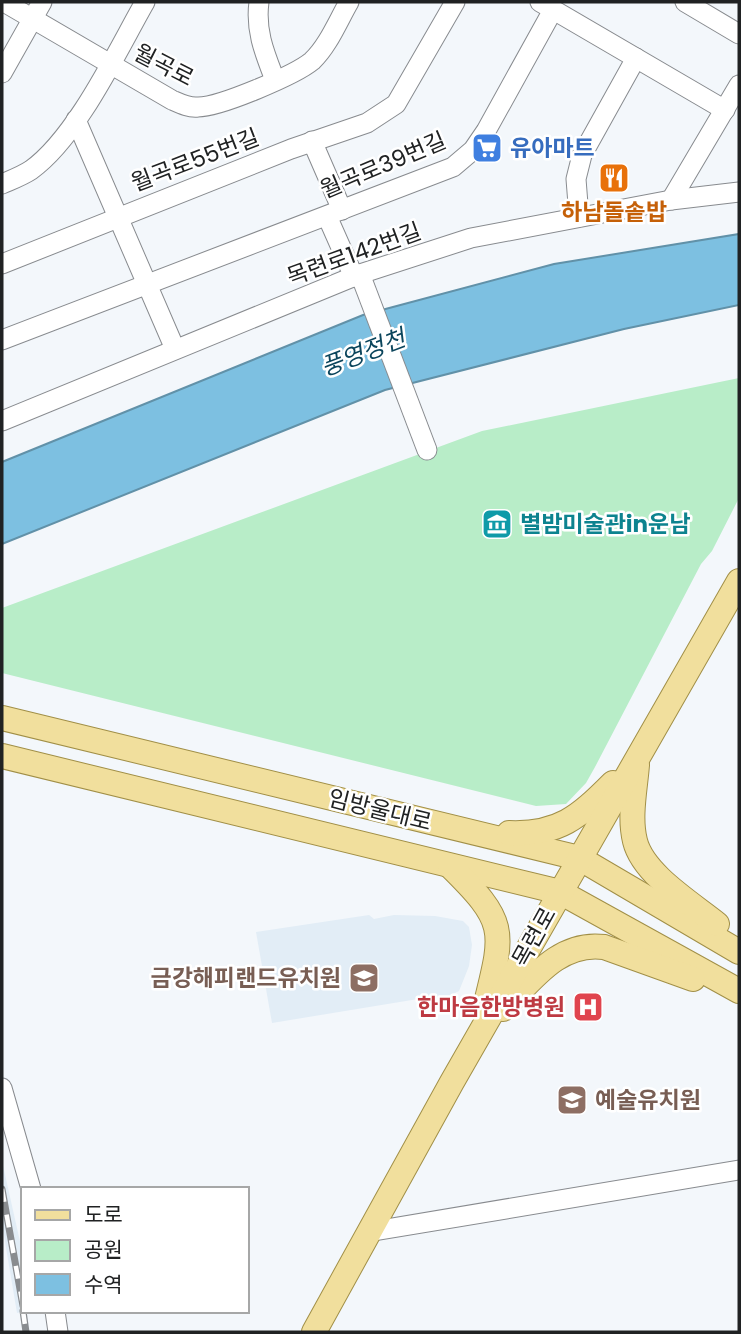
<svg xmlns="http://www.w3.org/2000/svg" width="741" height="1334" viewBox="0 0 741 1334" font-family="Poppins,'Noto Sans KR',sans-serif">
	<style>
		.built { fill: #e2edf6 }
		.green { fill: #b8edc8 }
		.water { fill: #7dc0e1; stroke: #6191a8; stroke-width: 2 }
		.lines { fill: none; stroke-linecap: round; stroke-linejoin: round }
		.minor-casing { stroke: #888b8f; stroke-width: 21 }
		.major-casing { stroke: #a18f47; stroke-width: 26 }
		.minor { stroke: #fff; stroke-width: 19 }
		.major { stroke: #f1df9d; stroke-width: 24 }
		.rail-casing { stroke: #898c8f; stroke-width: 7 }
		.rail { stroke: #fff; stroke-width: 4.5; stroke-dasharray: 13; stroke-linecap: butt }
		.labels { text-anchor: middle; stroke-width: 5; stroke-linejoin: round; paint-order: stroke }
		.street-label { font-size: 23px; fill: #202223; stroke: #fff }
		.shop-label { font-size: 23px; font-weight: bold; fill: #366cbe; stroke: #fff; text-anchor: start }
		.food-label { font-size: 23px; font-weight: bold; fill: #c56008; stroke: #fff }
		.culture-label { font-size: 23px; font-weight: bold; fill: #0d838f; stroke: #fff; text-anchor: start }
		.education-label { font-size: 23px; font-weight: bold; fill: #785e54; stroke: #fff; text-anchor: end }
		.health-label { font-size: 23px; font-weight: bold; fill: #be3a42; stroke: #fff; text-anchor: end }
		.water-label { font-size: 24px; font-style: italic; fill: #0b455c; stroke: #fff }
	</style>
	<rect width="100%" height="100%" fill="#f3f7fb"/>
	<g class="built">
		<path d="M369,915L374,919L394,915L435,916L463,921L469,927L472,945L469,966L459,991L449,996L418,999L272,1023L256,932Z"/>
		<path d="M2,1161L23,1255V1311H25L17,1313L2,1224Z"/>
	</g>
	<path class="green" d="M739,378V498L712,551L701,564L595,767L586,783L566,804L536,806L2,673V608L482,431Z"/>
	<path class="water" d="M739,234V305L624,329L385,390L2,544V462L363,315L554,264Z"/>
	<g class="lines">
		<g class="minor-casing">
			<g id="minor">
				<path d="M4,2L172,100C181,104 189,108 198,107C220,107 295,75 312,61C328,46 338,21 349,2"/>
				<path d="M259,2C255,31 265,54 275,80"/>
				<path d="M540,2L725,110"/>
				<path d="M685,2L739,34"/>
				<path d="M2,73L42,2"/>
				<path d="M76,120L175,349"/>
				<path d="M312,141L342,210"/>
				<path d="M2,184C11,180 22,176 31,170C77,137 117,51 145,2"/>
				<path d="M671,200L739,85"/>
				<path d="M327,216L354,277"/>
				<path d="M579,217L576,179L582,155L636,58"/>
				<path d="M2,264L291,149L367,123L396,104L455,2"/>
				<path d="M360,274L427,450"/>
				<path d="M2,340L453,167L473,150L486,131L553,10"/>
				<path d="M2,421L360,274L471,238L671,200L739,192"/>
				<path d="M2,1088L31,1189"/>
				<path d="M368,1232L739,1170"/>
				<path d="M55,1311L58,1332"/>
			</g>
		</g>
		<g class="major-casing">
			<g id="major">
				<path d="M2,718L579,858L739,952"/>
				<path d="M2,756L560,892L739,991"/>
				<path d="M637,765C635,790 629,817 635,841C643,874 691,903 717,924"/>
				<path d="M509,833C559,835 579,817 613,783"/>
				<path d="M450,866C508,923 504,930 485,1007"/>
				<path d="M503,1009C532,980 559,941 604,947L693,979"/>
				<path d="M314,1332L452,1082L739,581"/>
			</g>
		</g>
		<use href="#minor" class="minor"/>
		<use href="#major" class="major"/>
		<g class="rail-casing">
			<g id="rail">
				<path d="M2,1189L23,1306"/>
				<path d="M23,1311L26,1332"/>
			</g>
		</g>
		<use href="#rail" class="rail"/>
	</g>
	<defs>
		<g id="supermarket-square" transform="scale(1.575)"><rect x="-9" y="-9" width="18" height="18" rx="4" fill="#3f7fe0" stroke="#fff"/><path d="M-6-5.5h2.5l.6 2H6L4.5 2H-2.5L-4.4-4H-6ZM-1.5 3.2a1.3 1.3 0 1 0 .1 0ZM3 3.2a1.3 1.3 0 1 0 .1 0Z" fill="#fff"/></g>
		<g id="restaurant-square" transform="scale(1.575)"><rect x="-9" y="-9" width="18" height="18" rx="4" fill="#e8710a" stroke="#fff"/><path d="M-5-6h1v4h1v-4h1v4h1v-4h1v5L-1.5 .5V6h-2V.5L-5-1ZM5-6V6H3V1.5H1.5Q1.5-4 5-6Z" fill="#fff"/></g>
		<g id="museum-square" transform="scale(1.575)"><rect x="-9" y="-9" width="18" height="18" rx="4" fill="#0f9aa8" stroke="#fff"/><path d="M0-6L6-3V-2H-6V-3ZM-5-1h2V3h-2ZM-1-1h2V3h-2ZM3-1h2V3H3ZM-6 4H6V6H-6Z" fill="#fff"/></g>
		<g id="school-square" transform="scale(1.575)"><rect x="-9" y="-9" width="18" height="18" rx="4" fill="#8d6e63" stroke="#fff"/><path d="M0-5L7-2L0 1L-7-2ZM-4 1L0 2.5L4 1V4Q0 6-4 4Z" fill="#fff"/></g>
		<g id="hospital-square" transform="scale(1.575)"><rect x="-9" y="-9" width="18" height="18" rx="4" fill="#e0444e" stroke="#fff"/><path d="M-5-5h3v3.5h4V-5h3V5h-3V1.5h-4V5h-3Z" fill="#fff"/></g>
	</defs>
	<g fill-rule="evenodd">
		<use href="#supermarket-square" x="487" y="148"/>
		<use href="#restaurant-square" x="614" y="178"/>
		<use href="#museum-square" x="497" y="524"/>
		<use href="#school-square" x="364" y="978"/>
		<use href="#hospital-square" x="588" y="1007"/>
		<use href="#school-square" x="572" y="1100"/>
	</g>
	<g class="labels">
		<g class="street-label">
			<text transform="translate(164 65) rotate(27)" y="8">월곡로</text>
			<text transform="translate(195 160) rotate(-21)" y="8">월곡로55번길</text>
			<text transform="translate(383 165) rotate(-23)" y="8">월곡로39번길</text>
			<text transform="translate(354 254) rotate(-20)" y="8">목련로142번길</text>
			<text transform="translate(380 810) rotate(14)" y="8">임방울대로</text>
			<text transform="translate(534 937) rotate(-61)" y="8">목련로</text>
		</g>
		<g class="shop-label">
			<text x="510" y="156">유아마트</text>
		</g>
		<g class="food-label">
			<text x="614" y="220">하남돌솥밥</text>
		</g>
		<g class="culture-label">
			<text x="520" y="532">별밤미술관in운남</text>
		</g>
		<g class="education-label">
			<text x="341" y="986">금강해피랜드유치원</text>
			<text x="595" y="1108" text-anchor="start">예술유치원</text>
		</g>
		<g class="health-label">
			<text x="565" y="1015">한마음한방병원</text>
		</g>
		<g class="water-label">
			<text transform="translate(363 353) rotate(-21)" y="8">풍영정천</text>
		</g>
	</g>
	<rect width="741" height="1334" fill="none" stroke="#202223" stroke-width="7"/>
	<rect x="21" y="1187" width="228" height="126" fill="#ffffff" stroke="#a6a7a7" stroke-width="2"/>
	<rect x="35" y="1210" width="35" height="10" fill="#f1df9d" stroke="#a6a7a7" stroke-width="2"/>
	<text x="84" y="1222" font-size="21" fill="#202223">도로</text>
	<rect x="35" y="1240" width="35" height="21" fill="#b8edc8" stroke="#a6a7a7" stroke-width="2"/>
	<text x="84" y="1257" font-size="21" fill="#202223">공원</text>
	<rect x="35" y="1274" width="35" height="21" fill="#7dc0e1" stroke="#a6a7a7" stroke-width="2"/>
	<text x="84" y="1292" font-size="21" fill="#202223">수역</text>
</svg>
